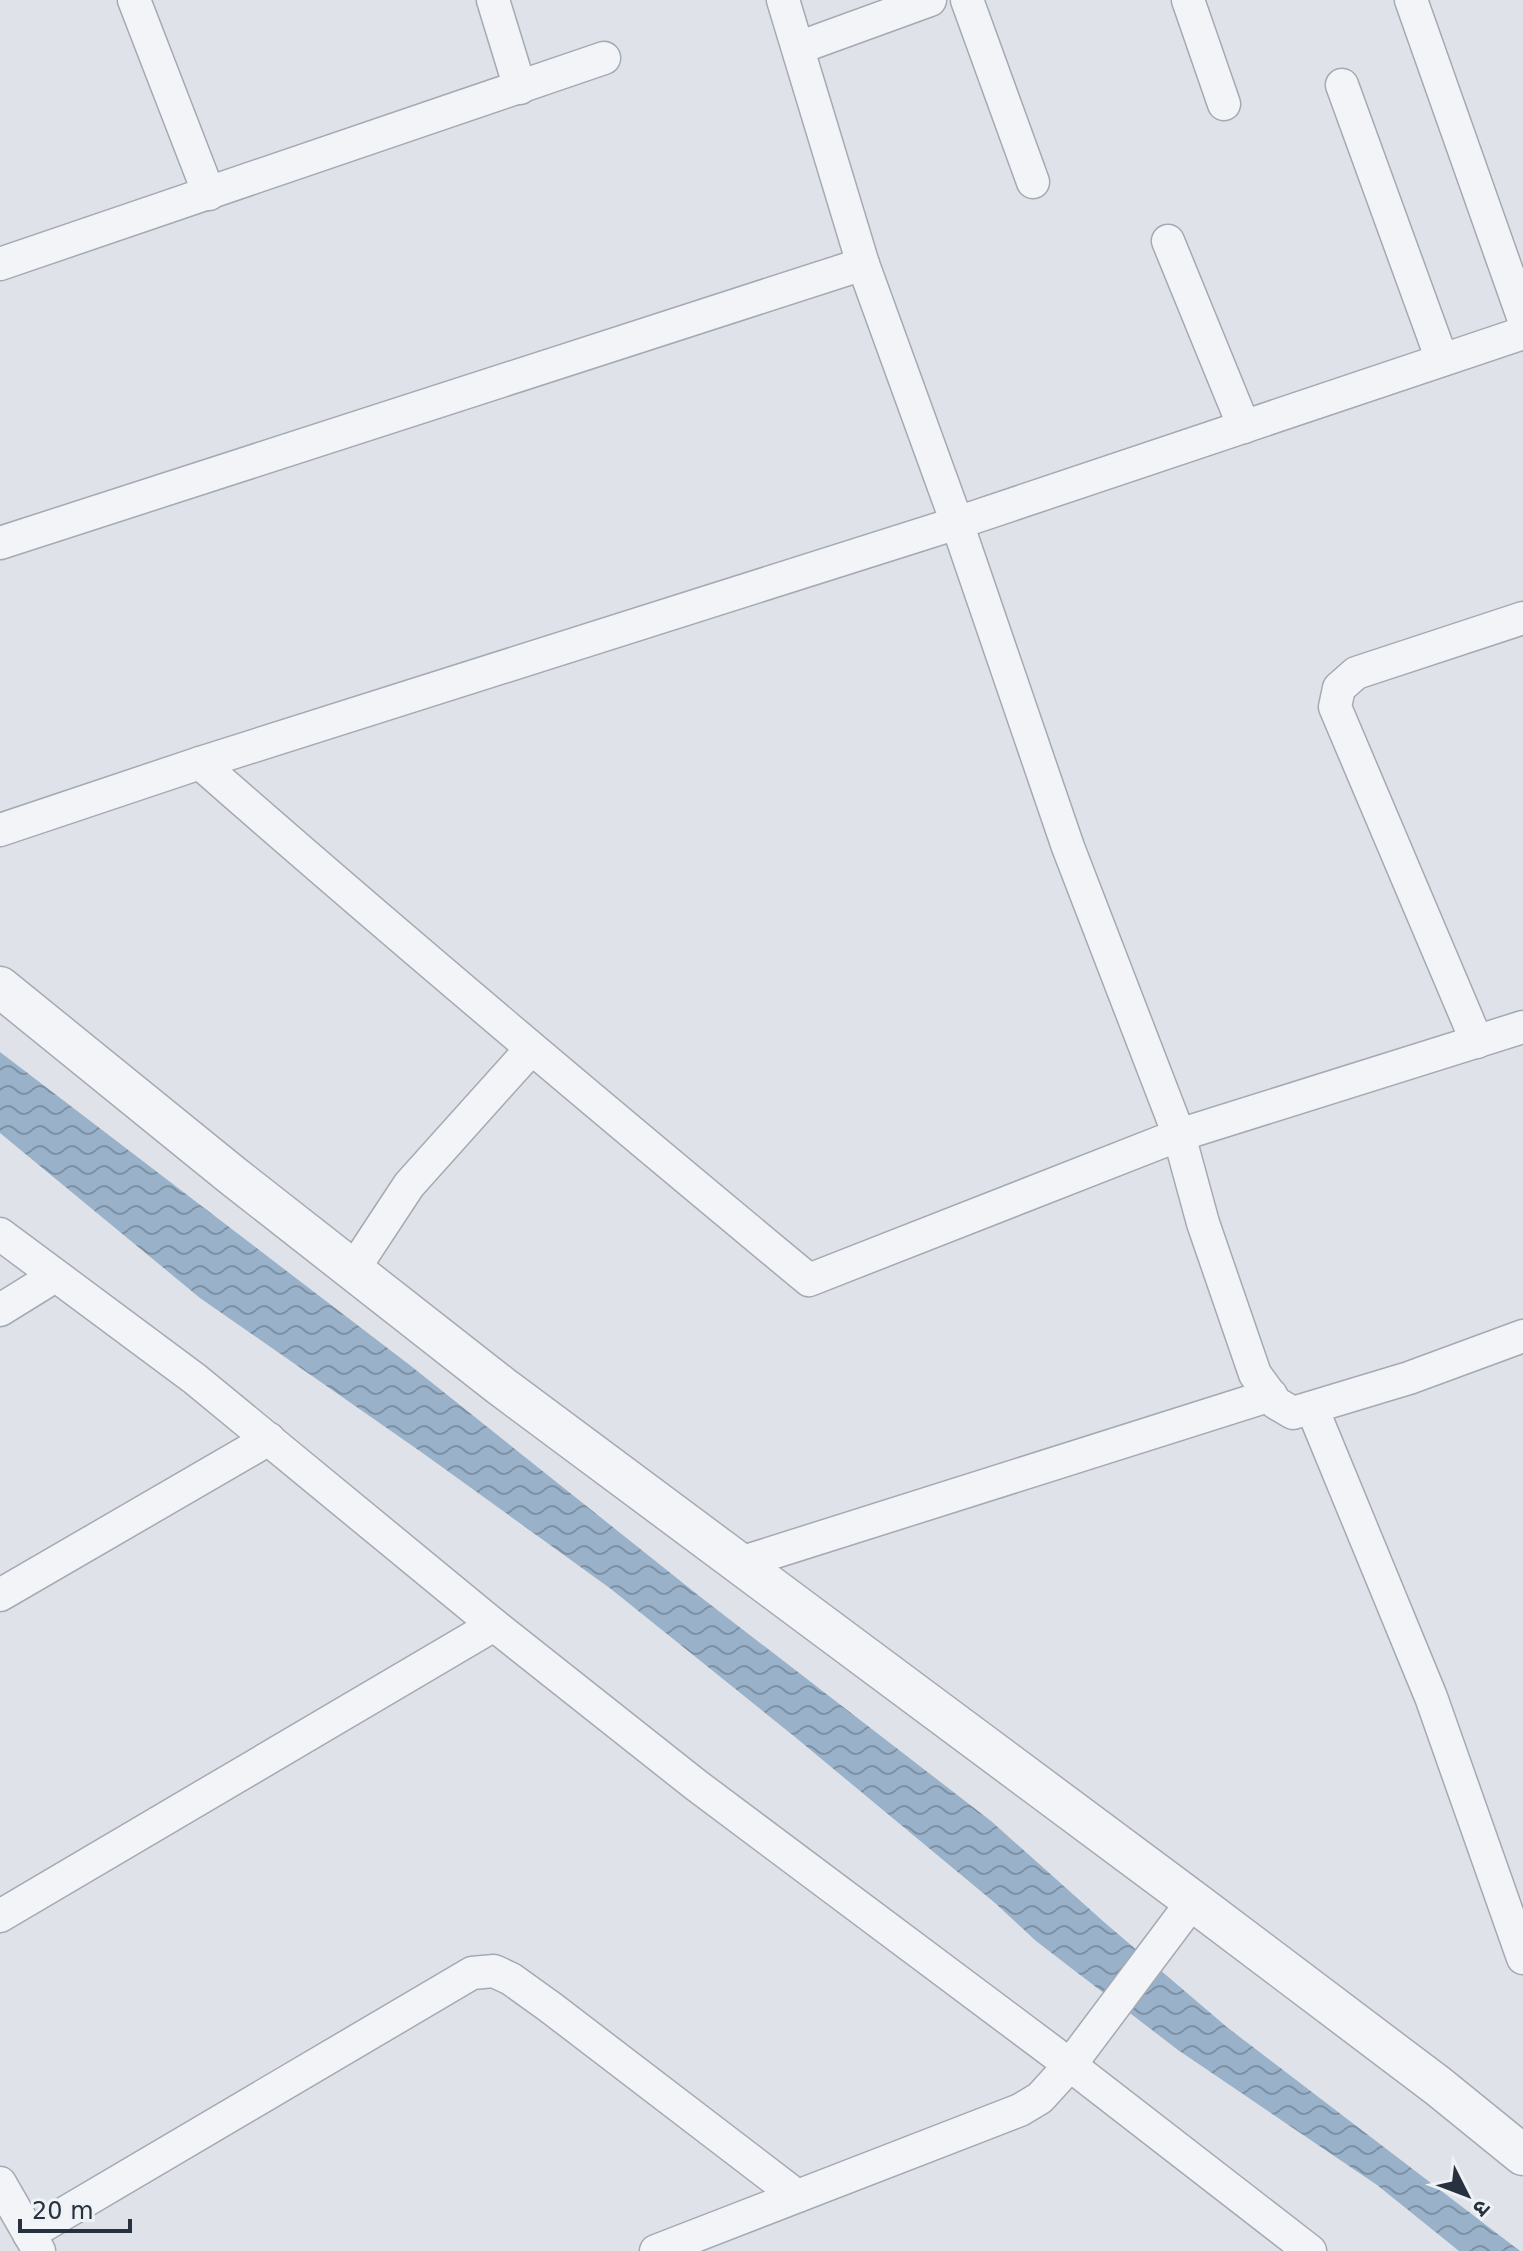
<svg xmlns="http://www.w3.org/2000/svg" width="1523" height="2251" viewBox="0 0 1523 2251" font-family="'DejaVu Sans','Noto Sans Devanagari',sans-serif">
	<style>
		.water { fill: url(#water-waves) }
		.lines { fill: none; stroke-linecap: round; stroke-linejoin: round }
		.minor-casing { stroke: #a4aab3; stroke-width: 35 }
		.tertiary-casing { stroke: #a4aab3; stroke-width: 43 }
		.minor { stroke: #f2f4f7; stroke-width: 32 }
		.tertiary { stroke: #f2f4f7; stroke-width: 40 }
	</style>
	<defs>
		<pattern id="water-waves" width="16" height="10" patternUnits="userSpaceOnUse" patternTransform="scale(2)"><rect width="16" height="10" fill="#99b2ca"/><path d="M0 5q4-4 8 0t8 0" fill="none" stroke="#7d91a5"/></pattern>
	</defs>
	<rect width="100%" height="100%" fill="#dfe3e9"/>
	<path class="water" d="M0,1052L411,1366L698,1595L991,1821L1104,1922L1228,2028L1520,2251H1459L1377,2185L1178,2050L1036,1941L995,1903L795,1737L611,1589L424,1454L200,1298L0,1133Z"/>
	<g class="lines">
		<g class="minor-casing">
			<g id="minor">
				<path d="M134,0L209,194"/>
				<path d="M493,0L520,88"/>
				<path d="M967,0L1033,182"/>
				<path d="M1188,0L1224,104"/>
				<path d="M1411,0L1523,317"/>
				<path d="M798,48L930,0"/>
				<path d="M1342,85L1442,360"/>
				<path d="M1168,241L1244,427"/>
				<path d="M0,264L604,58"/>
				<path d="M1523,333L957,523L1068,847L1179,1135L1203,1223L1255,1374L1276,1403L1293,1413L1409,1378L1523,1336"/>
				<path d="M0,543L863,264"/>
				<path d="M200,763C400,939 604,1110 809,1280L1179,1135L1523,1027"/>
				<path d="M0,830L200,763L957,523L863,264L783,0"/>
				<path d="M1477,1042L1335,707L1339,688L1356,673L1523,618"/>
				<path d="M0,1234L195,1379L494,1625L696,1785L1070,2065L1310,2251"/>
				<path d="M353,1270L409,1185L531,1049"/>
				<path d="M0,1310L55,1276"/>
				<path d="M1312,1408L1431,1697L1523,1958"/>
				<path d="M740,1563L1271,1395"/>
				<path d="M0,1595L269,1439"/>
				<path d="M0,1916L494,1625"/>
				<path d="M0,2183L39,2251"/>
				<path d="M29,2234L472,1973L494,1971L511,1979L550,2007L797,2196"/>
				<path d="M656,2251L1020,2110L1040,2098L1070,2065L1193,1901"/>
			</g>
		</g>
		<g class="tertiary-casing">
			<path id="tertiary" d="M0,987L233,1176L501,1386L1193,1901L1438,2086L1523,2155"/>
		</g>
		<use href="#minor" class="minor"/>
		<use href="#tertiary" class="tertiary"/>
	</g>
	<g transform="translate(1467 2195) rotate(132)" stroke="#eef2f6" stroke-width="6" paint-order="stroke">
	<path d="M0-6L14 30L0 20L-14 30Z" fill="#273140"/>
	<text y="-12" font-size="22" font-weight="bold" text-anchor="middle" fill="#273140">उ</text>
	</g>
	<path d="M20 2219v12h110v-12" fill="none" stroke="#273140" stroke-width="4"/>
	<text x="32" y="2219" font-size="24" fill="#273140" stroke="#eef2f6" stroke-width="6" paint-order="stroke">20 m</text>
</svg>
